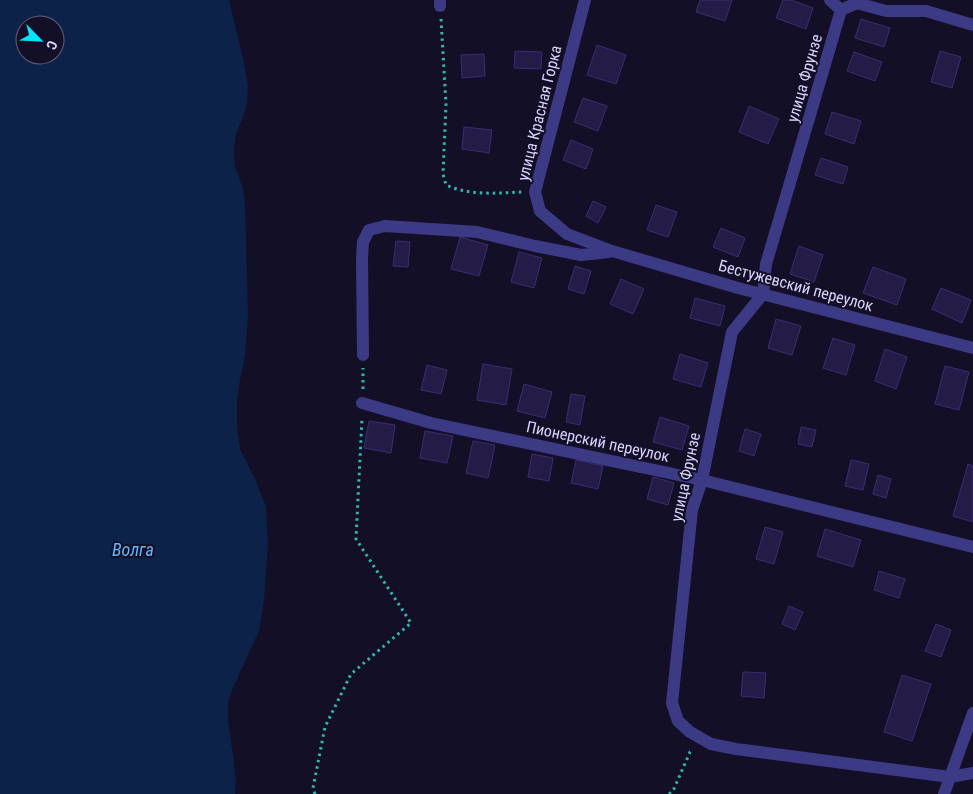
<svg xmlns="http://www.w3.org/2000/svg" width="973" height="794" viewBox="0 0 973 794" font-family="'Roboto Condensed',sans-serif">
	<style>
		.water { fill: #0c2248; fill-rule: evenodd }
		.building { fill: #241b47; stroke: #3b2d73 }
		.lines { fill: none; stroke-linecap: round; stroke-linejoin: round }
		.path { stroke: #2fb8b0; stroke-width: 3; stroke-dasharray: 2.5 4; stroke-linecap: butt }
		.minor { stroke: #3d3a85; stroke-width: 12 }
		.labels { text-anchor: middle; stroke-width: 4; stroke-linejoin: round; paint-order: stroke }
		.street-label { font-size: 16px; fill: #d9d4ff; stroke: #130f26 }
		.water-label { font-size: 18px; font-style: italic; fill: #62b6ff; stroke: #130f26 }
	</style>
	<rect width="100%" height="100%" fill="#130f26"/>
	<path class="water" d="M0,0H229L243,59L248,85L247,104L241,122L236,133L234,149L235,167L243,188L245,204L248,316L245,355L240,380L237,400V425L240,449L254,477L266,506L268,543L264,601L259,631L233,688L228,702V721L234,762L236,783L235,794H0ZM25,25H55V55H25Z"/>
	<g class="building">
		<path d="M700,0H732L725,21L696,12Z"/>
		<path d="M783,0H791L813,8L806,29L776,18Z"/>
		<path d="M861,19L890,28L884,47L855,38Z"/>
		<path d="M597,45L626,55L616,84L587,75Z"/>
		<path d="M515,51L542,52L541,69L514,68Z"/>
		<path d="M940,51L961,57L952,88L931,82Z"/>
		<path d="M854,52L882,62L875,81L847,71Z"/>
		<path d="M484,54L485,76L462,78L461,55Z"/>
		<path d="M583,98L607,106L598,131L574,122Z"/>
		<path d="M749,106L779,119L768,144L739,132Z"/>
		<path d="M832,112L861,121L854,144L825,134Z"/>
		<path d="M464,127L492,130L489,153L462,149Z"/>
		<path d="M571,140L593,149L586,169L563,160Z"/>
		<path d="M821,158L848,167L843,184L815,175Z"/>
		<path d="M593,201L606,207L598,223L586,216Z"/>
		<path d="M656,205L677,212L668,237L647,230Z"/>
		<path d="M721,228L745,238L738,257L713,247Z"/>
		<path d="M460,237L488,245L479,276L451,269Z"/>
		<path d="M396,241L410,242L408,267L393,266Z"/>
		<path d="M799,246L823,255L814,282L790,274Z"/>
		<path d="M519,252L542,258L534,288L511,282Z"/>
		<path d="M575,266L591,271L584,294L568,289Z"/>
		<path d="M873,267L906,279L897,305L863,293Z"/>
		<path d="M621,279L644,289L633,314L610,304Z"/>
		<path d="M941,288L971,300L962,323L932,309Z"/>
		<path d="M695,298L725,306L720,326L690,318Z"/>
		<path d="M776,319L801,326L792,355L768,348Z"/>
		<path d="M833,338L855,345L846,375L823,368Z"/>
		<path d="M885,349L907,357L896,389L875,381Z"/>
		<path d="M680,354L708,363L701,387L673,379Z"/>
		<path d="M483,364L512,369L506,405L477,400Z"/>
		<path d="M427,365L447,370L441,394L421,390Z"/>
		<path d="M945,366L969,372L959,410L935,404Z"/>
		<path d="M524,384L552,392L545,418L517,411Z"/>
		<path d="M571,394L585,396L580,425L566,422Z"/>
		<path d="M660,417L689,426L682,450L653,442Z"/>
		<path d="M369,421L395,425L391,453L364,448Z"/>
		<path d="M801,427L816,430L812,447L798,444Z"/>
		<path d="M745,429L761,434L754,456L739,451Z"/>
		<path d="M425,431L453,436L447,463L420,458Z"/>
		<path d="M473,441L495,445L488,478L466,473Z"/>
		<path d="M532,454L553,458L549,481L528,477Z"/>
		<path d="M576,460L603,466L598,489L571,483Z"/>
		<path d="M851,460L869,464L863,490L845,486Z"/>
		<path d="M968,464L973,466V522L953,516Z"/>
		<path d="M878,475L891,479L886,498L873,494Z"/>
		<path d="M653,477L674,483L668,505L647,499Z"/>
		<path d="M765,527L783,532L774,564L756,559Z"/>
		<path d="M825,529L861,540L853,567L817,556Z"/>
		<path d="M879,571L905,579L899,598L874,590Z"/>
		<path d="M789,606L803,612L795,630L782,624Z"/>
		<path d="M936,624L951,630L941,657L925,651Z"/>
		<path d="M743,672L766,673L764,698L741,696Z"/>
		<path d="M902,675L931,684L912,741L884,732Z"/>
	</g>
	<g class="lines">
		<g class="path">
			<path d="M441,19L446,104L443,174L446,185C470,196 496,193 522,192"/>
			<path d="M363,389V368"/>
			<path d="M315,794L313,788L325,727L351,674L411,623L356,539L362,418"/>
			<path d="M669,794L673,791L690,752L694,750"/>
		</g>
		<g class="minor">
			<path d="M440,0V6"/>
			<path d="M585,0L535,192L540,211L567,234L612,251L738,288L973,348"/>
			<path d="M830,0L841,10"/>
			<path d="M841,10L766,264L763,294L732,332L702,480L692,510L672,703L678,721L690,732L711,744L736,749L950,777L973,773"/>
			<path d="M841,10L857,3L886,11H926L973,25"/>
			<path d="M363,355L362,259L363,242L369,230L385,226L477,232L535,246L581,255L609,252"/>
			<path d="M362,403L431,423L702,480L973,547"/>
			<path d="M944,794L973,713"/>
		</g>
	</g>
	<g class="labels">
		<g class="street-label">
			<text transform="translate(804 78) rotate(-74)" y="6">улица Фрунзе</text>
			<text transform="translate(539 113) rotate(-76)" y="6">улица Красная Горка</text>
			<text transform="translate(796 285) rotate(15)" y="6">Бестужевский переулок</text>
			<text transform="translate(598 441) rotate(12)" y="6">Пионерский переулок</text>
			<text transform="translate(685 477) rotate(-78)" y="6">улица Фрунзе</text>
		</g>
		<g class="water-label">
			<text x="133" y="556">Волга</text>
		</g>
	</g>
	<g transform="translate(40 40) rotate(114)"><circle r="24" fill="#130f26" stroke="#625e7d"/>
	<path d="M0-4L9 19L0 12L-9 19Z" fill="#00e5ff"/>
	<text y="-8" font-size="14" font-weight="bold" text-anchor="middle" fill="#d9d4ff">С</text>
	</g>
</svg>
